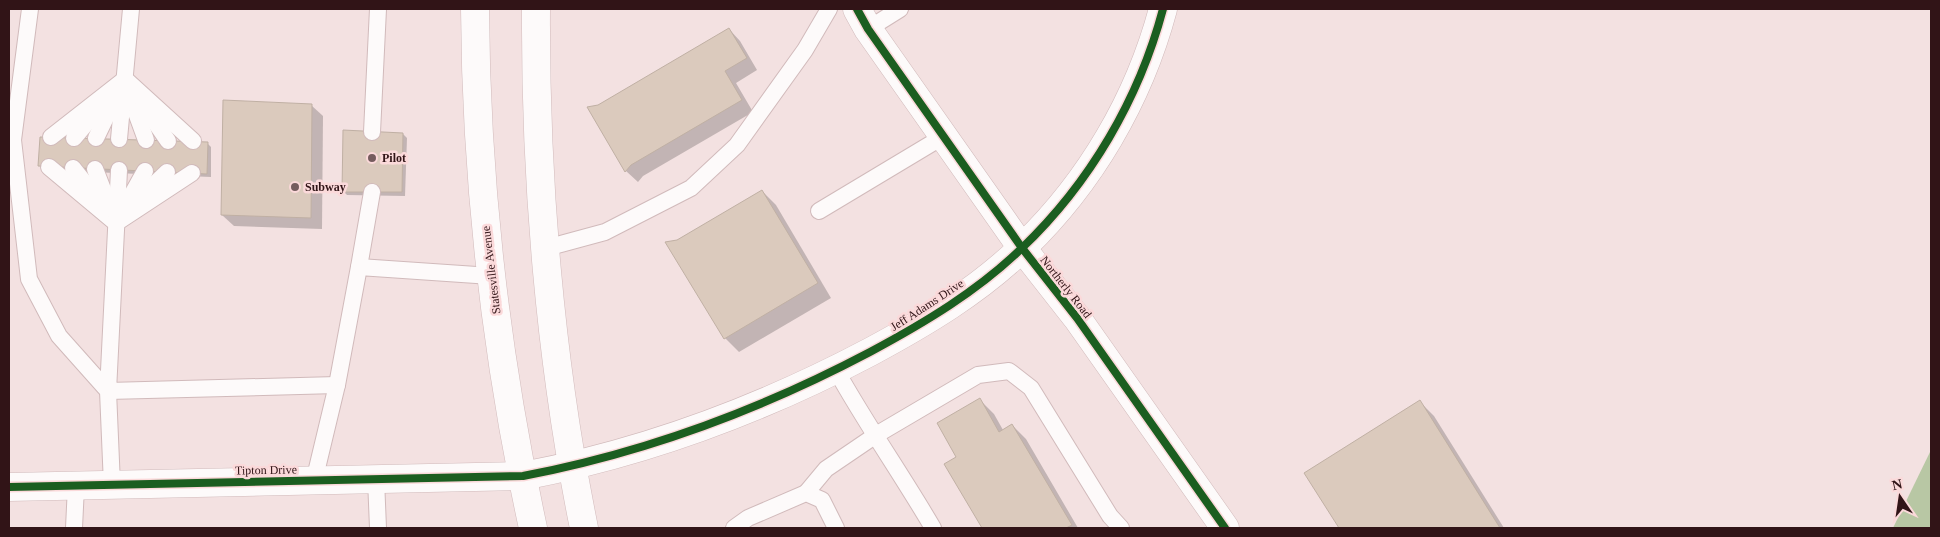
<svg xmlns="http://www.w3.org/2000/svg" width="1940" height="537" viewBox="0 0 1940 537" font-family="Georgia,serif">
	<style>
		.forest { fill: #b8c7a4 }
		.shadow { fill: #0003 }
		.building { fill: #dbcabd; stroke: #c0b0a4 }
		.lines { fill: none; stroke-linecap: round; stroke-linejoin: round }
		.service-casing { stroke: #d1babb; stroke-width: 18 }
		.minor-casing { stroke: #d1babb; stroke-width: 29 }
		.tertiary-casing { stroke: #d1babb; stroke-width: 29 }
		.secondary-casing { stroke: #d1babb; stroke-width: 29 }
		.service { stroke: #fdfafa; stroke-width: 16 }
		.minor { stroke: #fdfafa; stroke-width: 28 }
		.tertiary { stroke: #fdfafa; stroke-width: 28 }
		.secondary { stroke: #fdfafa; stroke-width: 28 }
		.cycleway-casing { stroke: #fbd9da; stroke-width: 11 }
		.cycleway { stroke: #1b5e20; stroke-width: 8 }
		.poi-dot { fill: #755c5e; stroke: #fbd9da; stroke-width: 2 }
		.labels { text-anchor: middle; stroke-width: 5; stroke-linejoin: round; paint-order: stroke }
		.poi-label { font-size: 12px; font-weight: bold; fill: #311417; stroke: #fbd9da; text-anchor: start }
		.street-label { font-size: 12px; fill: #311417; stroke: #fbd9da }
	</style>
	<rect width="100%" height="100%" fill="#f3e1e1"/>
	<path class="forest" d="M1931,450V528H1893Z"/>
	<g class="shadow">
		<path d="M729,29L740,41L757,70L736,83L753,112L643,176L638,182L626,171L589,108L598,106Z"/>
		<path d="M311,105L323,116L322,229L234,226L222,215Z"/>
		<path d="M403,134L407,138L405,196L347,195L343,191Z"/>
		<path d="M207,143L211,147V177L44,170L40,166Z"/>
		<path d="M762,191L776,205L831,298L739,352L725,338L678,242Z"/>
		<path d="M980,400L994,414L1003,430L1012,425L1026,439L1078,528H984L946,464L958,457Z"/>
		<path d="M1420,402L1434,416L1504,528H1340L1306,473Z"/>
	</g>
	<g class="building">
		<path d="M729,28L747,58L725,71L742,100L631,165L625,172L587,107L598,105Z"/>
		<path d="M223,100L312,104L311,218L221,215Z"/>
		<path d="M343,130L403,133L402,192H342Z"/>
		<path d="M40,137L208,142L207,174L38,166Z"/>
		<path d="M762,190L818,283L724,339L665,242L677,240Z"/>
		<path d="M980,398L999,432L1012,424L1072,525L1066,528H982L944,464L956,457L937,423Z"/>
		<path d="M1420,400L1500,528H1339L1304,473Z"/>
	</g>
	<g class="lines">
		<g class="service-casing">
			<g id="service">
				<path d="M30,9L13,140L29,279L59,336L108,391L112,485"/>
				<path d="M868,29L900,9"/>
				<path d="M131,99L146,140"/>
				<path d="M143,105L168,141"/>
				<path d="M372,132L378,9"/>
				<path d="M51,137L125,79L193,141"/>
				<path d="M74,138L100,107"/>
				<path d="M96,138L123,82"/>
				<path d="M119,139L131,9"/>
				<path d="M49,167L116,223L192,173"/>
				<path d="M73,168L96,197"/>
				<path d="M95,169L116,223L145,171"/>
				<path d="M119,170L108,391L337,385"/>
				<path d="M140,198L167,172"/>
				<path d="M819,211L944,136"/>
				<path d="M546,248L605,232L691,188L737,145L805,50L829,9"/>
				<path d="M359,267L372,192"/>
				<path d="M836,370C866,424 902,475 933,528"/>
				<path d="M376,479L378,528"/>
				<path d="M314,481L337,385L359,267L491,276"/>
				<path d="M806,493L826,469L876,435L978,375L1009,371L1031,388L1110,516L1121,528"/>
				<path d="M74,528L76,486"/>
				<path d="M734,528L748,518L806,493L822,500L836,528"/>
			</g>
		</g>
		<g class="minor-casing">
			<g id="minor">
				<path d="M857,9L868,29L1022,248L1077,318L1225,528"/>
				<path d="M9,487L523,476"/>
			</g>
		</g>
		<g class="tertiary-casing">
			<path id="tertiary" d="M523,476C644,453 762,409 870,352C924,323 978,291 1022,248C1090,183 1139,99 1163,9"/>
		</g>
		<g class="secondary-casing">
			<g id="secondary">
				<path d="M475,9C476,183 496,357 533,528"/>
				<path d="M536,9C535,180 550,361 584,528"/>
			</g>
		</g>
		<use href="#service" class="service"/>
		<use href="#minor" class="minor"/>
		<use href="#tertiary" class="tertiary"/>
		<use href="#secondary" class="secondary"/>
		<g class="cycleway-casing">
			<g id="cycleway">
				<path d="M857,9L868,29L1022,248L1077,318L1225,528"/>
				<path d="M9,487L523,476C644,453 762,409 870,352C924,323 978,291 1022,248C1090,183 1139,99 1163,9"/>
			</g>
		</g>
		<use href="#cycleway" class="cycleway"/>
	</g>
	<g class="poi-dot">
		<circle cx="372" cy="158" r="5"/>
		<circle cx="295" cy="187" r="5"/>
	</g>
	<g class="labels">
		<g class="poi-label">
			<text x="382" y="162">Pilot</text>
			<text x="305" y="191">Subway</text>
		</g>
		<g class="street-label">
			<text transform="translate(491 270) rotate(-97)" y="4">Statesville Avenue</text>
			<text transform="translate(1066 287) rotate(52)" y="4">Northerly Road</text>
			<text transform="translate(927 305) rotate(-33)" y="4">Jeff Adams Drive</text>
			<text transform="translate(266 470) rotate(-1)" y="4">Tipton Drive</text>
		</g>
	</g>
	<rect width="1940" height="537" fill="none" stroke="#311417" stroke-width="20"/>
	<g transform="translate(1900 497) rotate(347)" stroke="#fbd9da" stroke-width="4" paint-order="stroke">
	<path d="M0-4L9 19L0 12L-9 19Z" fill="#311417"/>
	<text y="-8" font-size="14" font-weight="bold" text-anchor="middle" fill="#311417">N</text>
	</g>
</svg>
